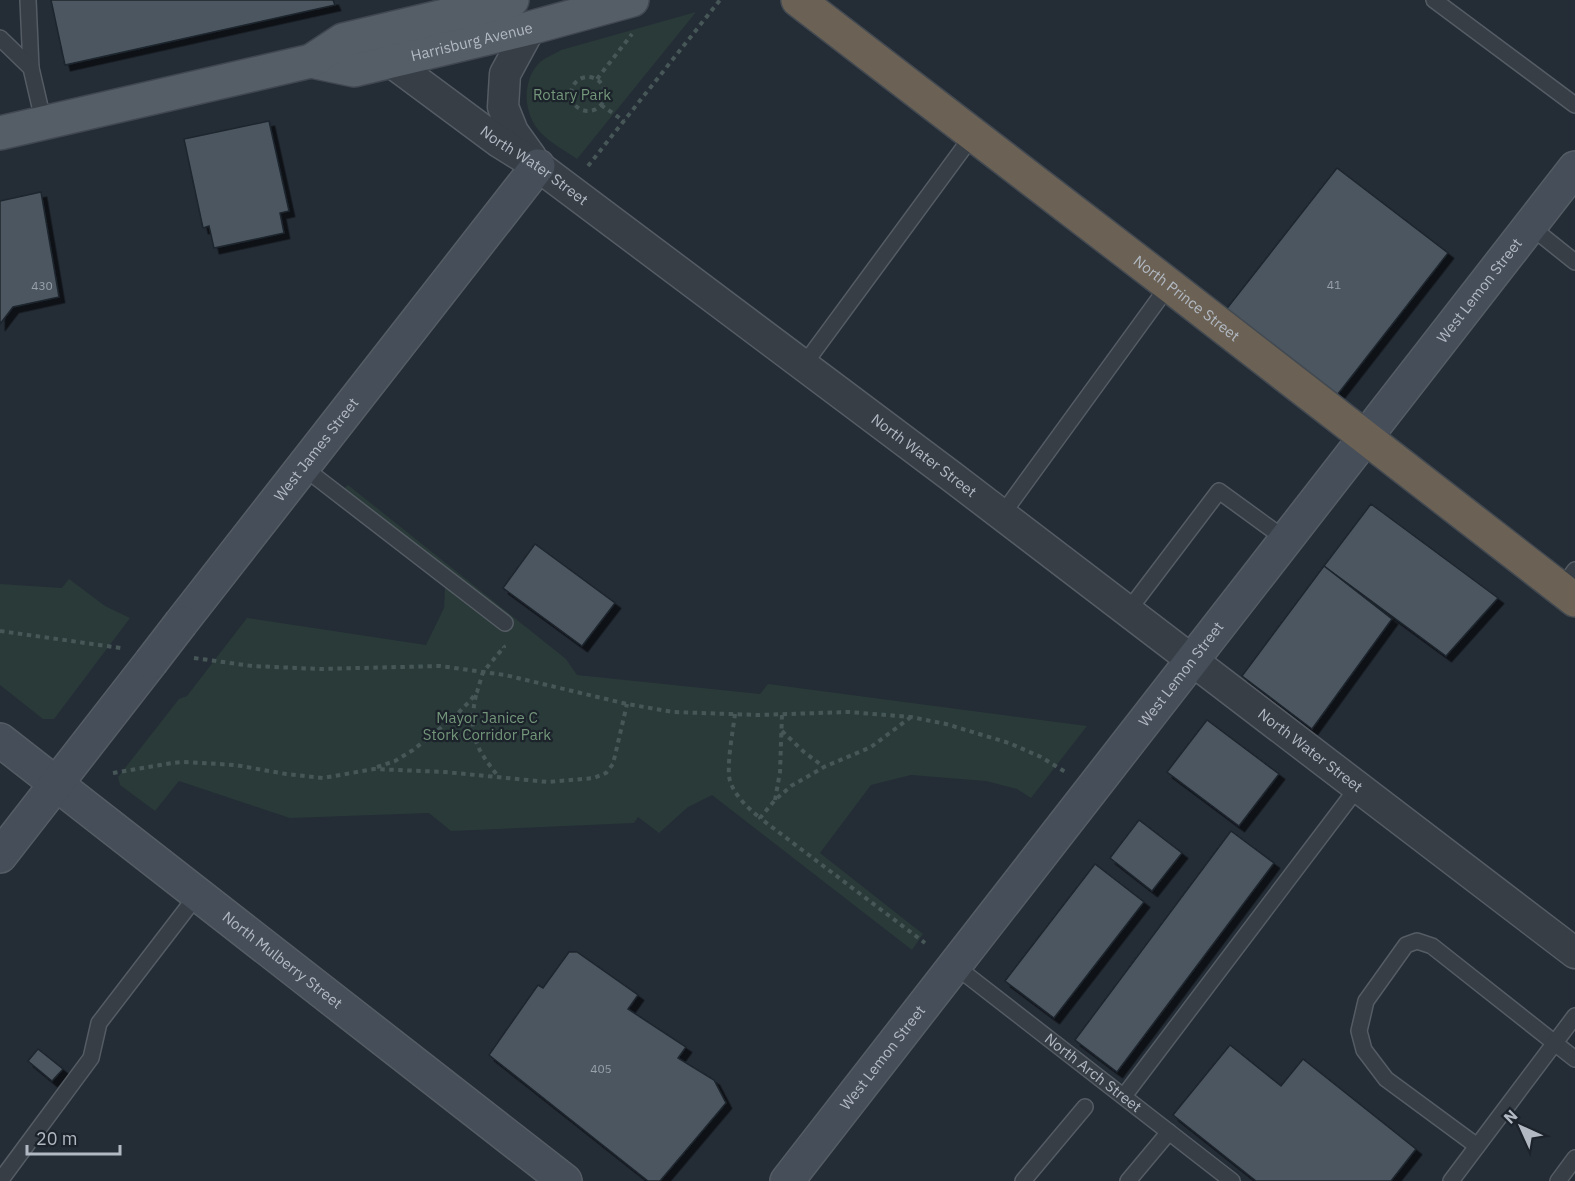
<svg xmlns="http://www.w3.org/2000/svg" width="1575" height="1181" viewBox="0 0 1575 1181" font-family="'IBM Plex Sans',sans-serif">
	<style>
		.green { fill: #293a39 }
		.building { fill: #4c5761; stroke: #1e252d; stroke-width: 1.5; filter: url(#shadow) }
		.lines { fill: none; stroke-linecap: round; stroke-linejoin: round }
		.lane-casing { stroke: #555c64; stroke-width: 18 }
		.street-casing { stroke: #555c64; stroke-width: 33 }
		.secondary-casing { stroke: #555c64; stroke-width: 36 }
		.primary-casing { stroke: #404750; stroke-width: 36 }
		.highway-casing { stroke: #424951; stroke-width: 36 }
		.path { stroke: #475758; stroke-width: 4; stroke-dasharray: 4.5 4.5; stroke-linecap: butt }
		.lane { stroke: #373e46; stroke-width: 15 }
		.street { stroke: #373e46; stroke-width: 30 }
		.secondary { stroke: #464e59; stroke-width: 33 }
		.primary { stroke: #555d66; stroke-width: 33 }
		.highway { stroke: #6b6255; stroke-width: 33 }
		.secondary-bridge-casing { stroke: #555c64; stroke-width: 36; stroke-linecap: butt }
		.secondary-bridge { stroke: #464e59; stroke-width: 33 }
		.labels { text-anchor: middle; stroke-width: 4.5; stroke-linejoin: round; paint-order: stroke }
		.number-label { font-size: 12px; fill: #98a0aa }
		.street-label { font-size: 15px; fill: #b2b9c3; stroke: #1c232b }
		.park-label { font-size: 15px; fill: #73967a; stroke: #1c232b }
	</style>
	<defs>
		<filter id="shadow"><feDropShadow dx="5.5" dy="5.5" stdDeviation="0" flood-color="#0009"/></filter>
	</defs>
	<rect width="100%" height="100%" fill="#242c36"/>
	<g class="green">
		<path d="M696,12L577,159C566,151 552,144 542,134C523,115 521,81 540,62C546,57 555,54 561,50Z"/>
		<path d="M348,485L566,659L577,675L760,694L768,684L1087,726L1031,798L1017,789L986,781L911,775L871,785L820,853L923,934L912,950L712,795L688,807L659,833L638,817L634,823L451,831L429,813L290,818L179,781L155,811L120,785L118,777L179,699L187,696L247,618L426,645L444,608L445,588L435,576L333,500Z"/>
		<path d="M69,579L105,606L130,618L54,719H43L0,685V584L62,588Z"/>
	</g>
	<g class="building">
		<path d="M51,0H333L335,5L65,65Z"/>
		<path d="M269,121L289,211L280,213L284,233L214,248L209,226L203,228L184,139Z"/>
		<path d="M1337,168L1448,253L1334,399L1221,316Z"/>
		<path d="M41,192L59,297L13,307L0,324V201Z"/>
		<path d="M1371,504L1498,598L1446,656L1324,566Z"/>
		<path d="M535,544L615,603L582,646L503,588Z"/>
		<path d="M1324,566L1392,619L1312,729L1242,676Z"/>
		<path d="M1207,720L1279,774L1239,826L1167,772Z"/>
		<path d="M1139,820L1182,853L1152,891L1110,858Z"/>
		<path d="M1231,831L1274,863L1117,1072L1075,1040Z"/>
		<path d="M1095,864L1144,902L1054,1018L1005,981Z"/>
		<path d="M569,952H577L638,995L628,1009L686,1047L678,1058L714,1080L726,1103L660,1181H648L489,1055L538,985L543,988Z"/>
		<path d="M1230,1045L1281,1086L1303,1059L1416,1149L1391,1181H1256L1173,1115Z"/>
		<path d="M38,1049L63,1069L52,1081L28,1061Z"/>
	</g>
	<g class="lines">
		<g class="lane-casing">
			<g id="lane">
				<path d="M28,0L31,68"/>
				<path d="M1434,0L1575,105"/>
				<path d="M0,38L31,68L44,124"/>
				<path d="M1530,226L1575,262"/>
				<path d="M803,366L973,135"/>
				<path d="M303,467L505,623"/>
				<path d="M1001,516L1169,285"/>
				<path d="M1561,589L1575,570"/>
				<path d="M1128,611L1219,491L1285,539"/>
				<path id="s1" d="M954,965L1232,1181"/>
				<path d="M1124,1096L1358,787"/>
				<path d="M1477,1146L1386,1079L1364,1050L1359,1031L1366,1001L1406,945L1417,941L1432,946L1575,1059"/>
				<path d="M0,1181L91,1058L99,1023L198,894"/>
				<path d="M1023,1181L1085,1107"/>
				<path d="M1128,1181L1169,1132"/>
				<path d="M1451,1181L1575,1016"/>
				<path d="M1558,1181L1575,1158"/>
			</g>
		</g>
		<g class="street-casing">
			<g id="street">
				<path d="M530,28L505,74L503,107L513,132L531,157"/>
				<path id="s2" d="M390,61L499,142L538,166L951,476L1575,953"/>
			</g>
		</g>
		<g class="secondary-casing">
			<g id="secondary">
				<path id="s3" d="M181,623L538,166"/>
				<path id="s4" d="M0,740L565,1181"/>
				<path d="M0,856L151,662"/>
				<path id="s5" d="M787,1181L1575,168"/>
			</g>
		</g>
		<g class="primary-casing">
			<g id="primary">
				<path id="s6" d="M311,61L354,70L530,28L632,0"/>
				<path d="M0,133L311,61L343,40L512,0"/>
			</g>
		</g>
		<g class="highway-casing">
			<g id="highway">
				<path id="s7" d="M798,0L1169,285L1575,600"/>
			</g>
		</g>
		<g class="path">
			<circle cx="588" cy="94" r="17"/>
			<path d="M597,79L632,34"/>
			<path d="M601,105L624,121"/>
			<path d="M588,166L720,0"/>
			<path d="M0,631L121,648"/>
			<path d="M194,658L252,666L320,669L440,666L505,675L627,704L673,712L758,715L849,712L911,717L946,724L1009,743L1041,757L1067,773"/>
			<path d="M476,695C468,733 474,746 498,776"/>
			<path d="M735,714C733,731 726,766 730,781C735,796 748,808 760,818"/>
			<path d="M911,717L871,747L824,767L791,786L775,800L760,818L925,943"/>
			<path d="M782,731L804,752L824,767"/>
			<path d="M377,767L395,761L413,750L453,718L469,702L477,692L483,672L504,647L503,646"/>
			<path d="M113,773L172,763L184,762L235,765L286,774L323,778L374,769L445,772L548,782L594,778L606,773L613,764L627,704"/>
			<path d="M775,800L780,772L782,714"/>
		</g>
		<use href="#lane" class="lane"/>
		<use href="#street" class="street"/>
		<use href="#secondary" class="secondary"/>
		<use href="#primary" class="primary"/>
		<use href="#highway" class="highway"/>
		<g class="secondary-bridge-casing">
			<path id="secondary-bridge" d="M151,662L181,623"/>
		</g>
		<use href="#secondary-bridge" class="secondary-bridge"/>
	</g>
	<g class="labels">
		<g class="number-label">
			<text x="1334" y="289">41</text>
			<text x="42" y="290">430</text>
			<text x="601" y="1073">405</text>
		</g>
		<g class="street-label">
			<text dy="5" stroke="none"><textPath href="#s6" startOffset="165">Harrisburg Avenue</textPath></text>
			<text dy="5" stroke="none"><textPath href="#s2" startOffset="178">North Water Street</textPath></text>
			<text dy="5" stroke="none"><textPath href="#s5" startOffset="1128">West Lemon Street</textPath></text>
			<text dy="5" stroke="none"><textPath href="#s7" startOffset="490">North Prince Street</textPath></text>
			<text dy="5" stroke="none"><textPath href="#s3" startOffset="220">West James Street</textPath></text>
			<text dy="5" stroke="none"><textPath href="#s2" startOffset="664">North Water Street</textPath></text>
			<text dy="5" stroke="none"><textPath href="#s5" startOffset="642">West Lemon Street</textPath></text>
			<text dy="5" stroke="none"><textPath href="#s2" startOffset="1150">North Water Street</textPath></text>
			<text dy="5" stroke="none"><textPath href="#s4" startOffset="358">North Mulberry Street</textPath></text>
			<text dy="5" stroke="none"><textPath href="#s5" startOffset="156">West Lemon Street</textPath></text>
			<text dy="5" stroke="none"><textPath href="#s1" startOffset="176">North Arch Street</textPath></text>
		</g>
		<g class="park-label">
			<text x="572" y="100">Rotary Park</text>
			<text x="487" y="723">Mayor Janice C<tspan x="487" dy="17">Stork Corridor Park</tspan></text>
		</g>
	</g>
	<g transform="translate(1521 1127) rotate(315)" stroke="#1c232b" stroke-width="4.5" paint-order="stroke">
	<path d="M0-4.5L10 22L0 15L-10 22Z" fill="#b2b9c3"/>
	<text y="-9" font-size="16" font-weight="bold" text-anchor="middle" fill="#b2b9c3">N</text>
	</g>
	<path d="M27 1145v9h93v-9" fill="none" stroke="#b2b9c3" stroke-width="3"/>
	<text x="36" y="1145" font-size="18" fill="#b2b9c3" stroke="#1c232b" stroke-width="4.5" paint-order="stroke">20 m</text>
</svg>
